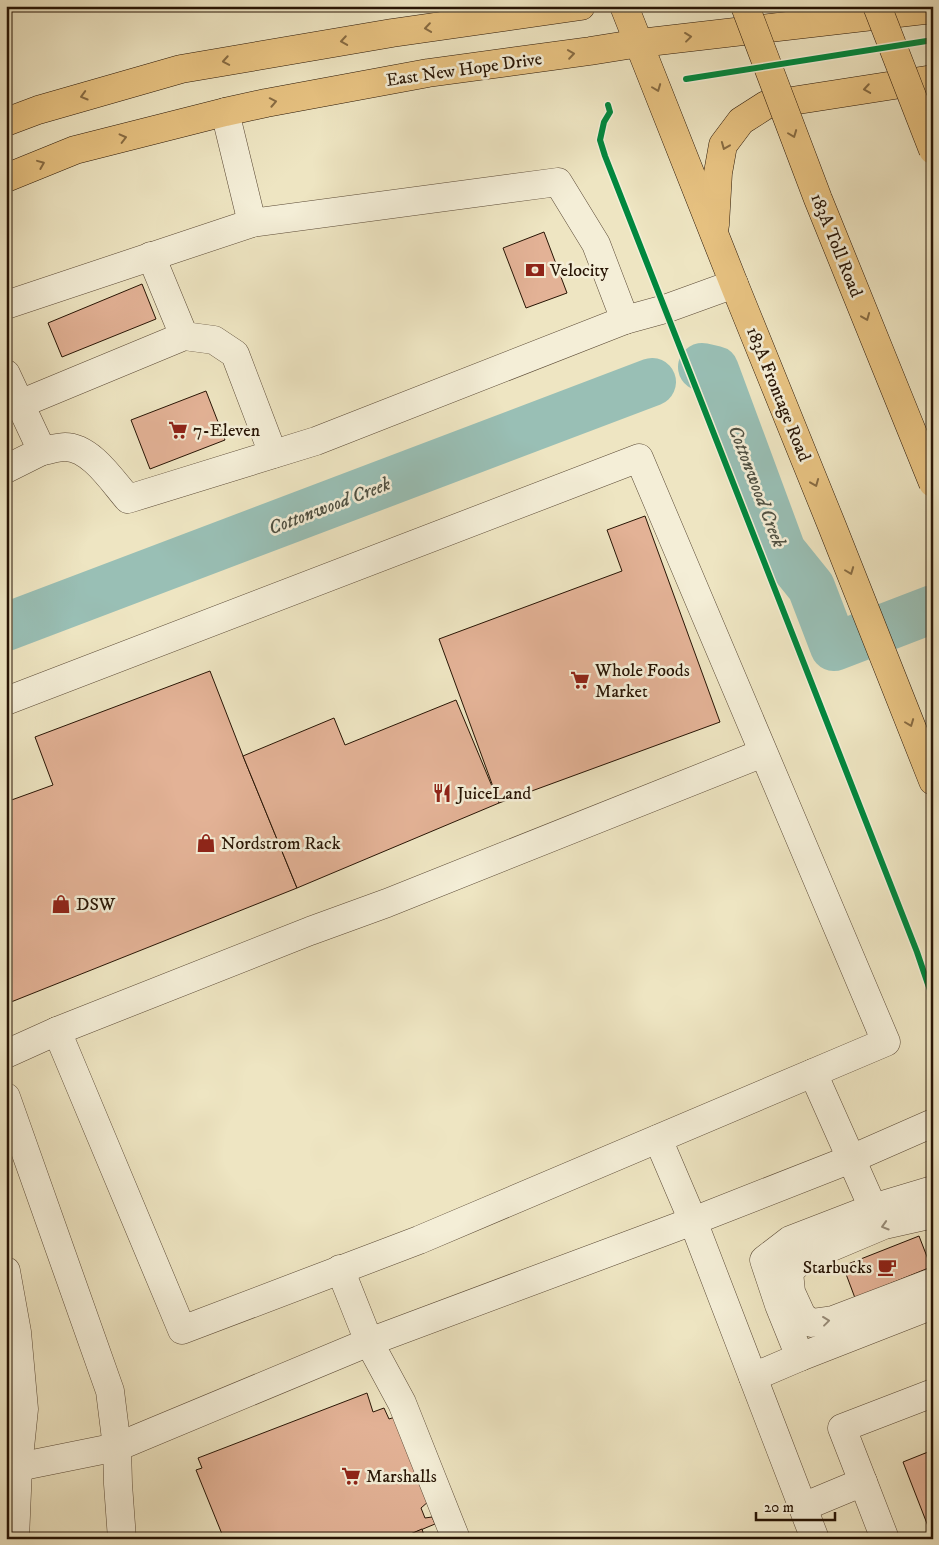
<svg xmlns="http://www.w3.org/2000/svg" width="939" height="1545" viewBox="0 0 939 1545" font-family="'IM FELL DW Pica',serif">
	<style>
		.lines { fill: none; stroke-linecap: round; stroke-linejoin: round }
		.river { stroke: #99bfb5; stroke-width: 48 }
		.building { fill: #e3b296; stroke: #271404 }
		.minor-casing { stroke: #594834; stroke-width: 29 }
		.major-casing { stroke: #271404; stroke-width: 29 }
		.minor { stroke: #f4eed7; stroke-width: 28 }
		.major { stroke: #e7c281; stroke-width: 28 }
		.highway-bridge-casing { stroke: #271404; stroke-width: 29; stroke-linecap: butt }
		.highway-bridge { stroke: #e7c281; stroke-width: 28 }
		.cycleway-casing { stroke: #f4eed7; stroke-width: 9 }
		.cycleway { stroke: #00873e; stroke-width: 6 }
		.oneway { stroke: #876b42 }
		.oneway2 { stroke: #988c78 }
		.labels { text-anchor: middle; stroke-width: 5; stroke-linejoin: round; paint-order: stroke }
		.street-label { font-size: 18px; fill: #271404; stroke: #f4eed7 }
		.poi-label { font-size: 18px; fill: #271404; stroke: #f4eed7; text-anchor: start }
		.water-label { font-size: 19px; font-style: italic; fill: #4f5042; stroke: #f4eed7 }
	</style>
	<rect width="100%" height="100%" fill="#eee5c2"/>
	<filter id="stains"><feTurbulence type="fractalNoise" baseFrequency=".004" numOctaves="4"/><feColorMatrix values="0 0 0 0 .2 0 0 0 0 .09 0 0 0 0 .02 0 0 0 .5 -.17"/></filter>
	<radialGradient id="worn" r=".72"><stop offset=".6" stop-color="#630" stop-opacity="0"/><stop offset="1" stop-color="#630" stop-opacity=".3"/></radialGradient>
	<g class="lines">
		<g class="river">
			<path d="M702,367L715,370L782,551L811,587L834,647L933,609"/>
			<path d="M6,627L652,382"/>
		</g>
	</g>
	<g class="building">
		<path d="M544,232L567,293L526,308L503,248Z"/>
		<path d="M142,284L156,319L62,357L48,323Z"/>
		<path d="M206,391L225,440L150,469L131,420Z"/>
		<path d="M645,516L720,722L499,803L439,639L622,571L607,530Z"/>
		<path d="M210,671L243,756L297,888L6,1004V802L53,785L35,737Z"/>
		<path d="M456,700L499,803L297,888L243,756L334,718L345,745Z"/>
		<path d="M919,1236L931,1267L855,1298L843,1266Z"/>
		<path d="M367,1393L373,1412L384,1408L389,1419L398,1416L429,1501L421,1508L425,1518L432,1517L435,1524L399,1539H224L196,1470L202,1468L198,1458Z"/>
		<path d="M933,1450V1539L903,1462Z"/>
		<path d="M422,1529L425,1539H399Z"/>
	</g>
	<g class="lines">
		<g class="minor-casing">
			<g id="minor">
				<path d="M151,256L184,336"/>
				<path d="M6,305L252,223"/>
				<path d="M625,320L665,309L734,284"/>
				<path d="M6,374L42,451C49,450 58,447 65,447C91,447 113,482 128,499L316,441L625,320L596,244L558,182L252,223L225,112"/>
				<path d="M20,404L184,336L214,340L235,354L273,454"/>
				<path d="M6,469L42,451"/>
				<path d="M6,701L639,458L886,1042L419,1240L182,1330L57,1031L6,1054"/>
				<path d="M57,1031L310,931L387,903L763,753"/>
				<path d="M813,1073L873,1208"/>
				<path d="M6,1097L110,1391L117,1447L118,1484L122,1539"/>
				<path d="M658,1139L693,1221L815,1539"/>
				<path d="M933,1190L873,1208L790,1240L764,1260L779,1305L800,1357L933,1305"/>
				<path d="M933,1214L884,1225L801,1260L789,1272L791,1292L802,1316L811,1323L833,1320L933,1282"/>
				<path d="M340,1269L369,1342L402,1403L456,1539"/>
				<path d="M6,1271L17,1332L24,1409L18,1467L15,1539"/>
				<path d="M753,1377L800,1357"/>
				<path d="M6,1466L18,1467L117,1447L369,1342L693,1221L851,1159L933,1123"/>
				<path d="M863,1482L842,1428L933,1393"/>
				<path d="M803,1507L863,1482L885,1539"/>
			</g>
		</g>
		<g class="major-casing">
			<g id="major">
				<path d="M624,6L734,284L832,526L933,781"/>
				<path d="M6,122L38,110L181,69L392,33L581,6"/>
				<path d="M6,178L75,150L225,112L266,103L428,73L590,51L640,43L933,9"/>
				<path d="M715,225L718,173L723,145L741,121L766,105L933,79"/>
			</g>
		</g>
		<use href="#minor" class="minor"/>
		<use href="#major" class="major"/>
		<g class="highway-bridge-casing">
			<g id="highway-bridge">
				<path d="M745,6L818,199L933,483"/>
				<path d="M877,6L933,150"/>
			</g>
		</g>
		<use href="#highway-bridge" class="highway-bridge"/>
		<g class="cycleway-casing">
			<g id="cycleway">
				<path d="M686,79L933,40"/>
				<path d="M608,105L610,112L604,122L600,140L605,156L917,952L933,999"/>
			</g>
		</g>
		<use href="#cycleway" class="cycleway"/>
	</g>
	<defs><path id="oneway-chevron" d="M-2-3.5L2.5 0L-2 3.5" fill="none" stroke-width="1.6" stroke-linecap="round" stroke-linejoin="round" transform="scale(1.25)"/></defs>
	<g class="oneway">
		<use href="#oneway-chevron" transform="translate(428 28) rotate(172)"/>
		<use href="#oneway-chevron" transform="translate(688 37) rotate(-7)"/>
		<use href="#oneway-chevron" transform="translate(344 41) rotate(171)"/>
		<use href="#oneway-chevron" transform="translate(571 54) rotate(-8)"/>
		<use href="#oneway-chevron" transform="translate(226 61) rotate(170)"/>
		<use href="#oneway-chevron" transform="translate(657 88) rotate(69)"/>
		<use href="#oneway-chevron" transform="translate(867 89) rotate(171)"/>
		<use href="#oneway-chevron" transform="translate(84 96) rotate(164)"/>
		<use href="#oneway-chevron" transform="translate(273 102) rotate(-11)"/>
		<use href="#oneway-chevron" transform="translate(793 134) rotate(69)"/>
		<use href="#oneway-chevron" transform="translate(123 138) rotate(-14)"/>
		<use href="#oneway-chevron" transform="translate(725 146) rotate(112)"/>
		<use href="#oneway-chevron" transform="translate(41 164) rotate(-22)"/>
		<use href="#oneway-chevron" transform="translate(866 317) rotate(68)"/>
		<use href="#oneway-chevron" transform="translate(815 483) rotate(68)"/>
		<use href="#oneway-chevron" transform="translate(850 571) rotate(69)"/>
		<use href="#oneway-chevron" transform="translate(910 723) rotate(69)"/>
	</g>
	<g class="oneway2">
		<use href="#oneway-chevron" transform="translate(885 1226) rotate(163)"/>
		<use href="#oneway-chevron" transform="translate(826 1321) rotate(-7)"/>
	</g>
	<defs>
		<g id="bank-bare" transform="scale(1.5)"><path d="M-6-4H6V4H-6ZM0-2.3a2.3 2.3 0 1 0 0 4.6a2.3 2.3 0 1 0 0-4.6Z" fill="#8f2418" stroke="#f4eed7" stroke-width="2.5" paint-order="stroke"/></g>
		<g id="supermarket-bare" transform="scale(1.5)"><path d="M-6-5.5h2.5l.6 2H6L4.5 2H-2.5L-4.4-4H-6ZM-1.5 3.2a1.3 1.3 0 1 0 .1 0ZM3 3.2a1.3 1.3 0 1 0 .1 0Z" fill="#8f2418" stroke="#f4eed7" stroke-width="2.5" paint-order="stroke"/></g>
		<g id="restaurant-bare" transform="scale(1.5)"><path d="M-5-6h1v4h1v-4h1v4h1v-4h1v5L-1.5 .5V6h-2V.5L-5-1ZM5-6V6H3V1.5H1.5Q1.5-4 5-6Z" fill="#8f2418" stroke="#f4eed7" stroke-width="2.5" paint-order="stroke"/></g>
		<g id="shop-bare" transform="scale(1.5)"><path d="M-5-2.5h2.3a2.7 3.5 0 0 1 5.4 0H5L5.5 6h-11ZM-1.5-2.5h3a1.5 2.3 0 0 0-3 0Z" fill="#8f2418" stroke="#f4eed7" stroke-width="2.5" paint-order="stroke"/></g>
		<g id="cafe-bare" transform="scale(1.5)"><path d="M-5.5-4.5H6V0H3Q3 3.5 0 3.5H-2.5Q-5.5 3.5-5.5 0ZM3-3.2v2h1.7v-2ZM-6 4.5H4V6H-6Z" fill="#8f2418" stroke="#f4eed7" stroke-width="2.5" paint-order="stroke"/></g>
	</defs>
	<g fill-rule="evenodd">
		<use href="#bank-bare" x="535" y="270"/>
		<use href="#supermarket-bare" x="178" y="430"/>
		<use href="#supermarket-bare" x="580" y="680"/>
		<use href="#restaurant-bare" x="442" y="793"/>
		<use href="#shop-bare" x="206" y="843"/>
		<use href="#shop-bare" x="61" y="904"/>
		<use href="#cafe-bare" x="887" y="1267"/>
		<use href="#supermarket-bare" x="351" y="1476"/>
	</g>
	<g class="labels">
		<g class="street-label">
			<text transform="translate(464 69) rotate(-8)" y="6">East New Hope Drive</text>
			<text transform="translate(837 245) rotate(68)" y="6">183A Toll Road</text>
			<text transform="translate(779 394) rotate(68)" y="6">183A Frontage Road</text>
		</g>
		<g class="poi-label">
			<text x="550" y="276">Velocity</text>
			<text x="193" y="436">7-Eleven</text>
			<text x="595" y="676">Whole Foods<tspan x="595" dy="21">Market</tspan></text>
			<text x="457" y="799">JuiceLand</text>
			<text x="221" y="849">Nordstrom Rack</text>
			<text x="76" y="910">DSW</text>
			<text x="872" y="1273" text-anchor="end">Starbucks</text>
			<text x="366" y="1482">Marshalls</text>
		</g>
		<g class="water-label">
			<text transform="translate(758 486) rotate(69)" y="7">Cottonwood Creek</text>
			<text transform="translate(329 505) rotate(-21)" y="7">Cottonwood Creek</text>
		</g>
	</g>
	<rect width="939" height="1545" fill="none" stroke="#eee5c2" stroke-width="25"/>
	<rect x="8" y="8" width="924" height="1530" fill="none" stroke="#271404" stroke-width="2.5"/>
	<rect x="12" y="12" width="914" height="1520" fill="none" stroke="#271404"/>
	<path d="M756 1512v8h79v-8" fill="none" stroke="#271404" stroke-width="2.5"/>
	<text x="764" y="1512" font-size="15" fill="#271404" stroke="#f4eed7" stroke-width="4" paint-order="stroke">20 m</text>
	<rect width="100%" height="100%" filter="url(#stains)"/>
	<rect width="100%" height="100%" fill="url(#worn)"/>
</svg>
